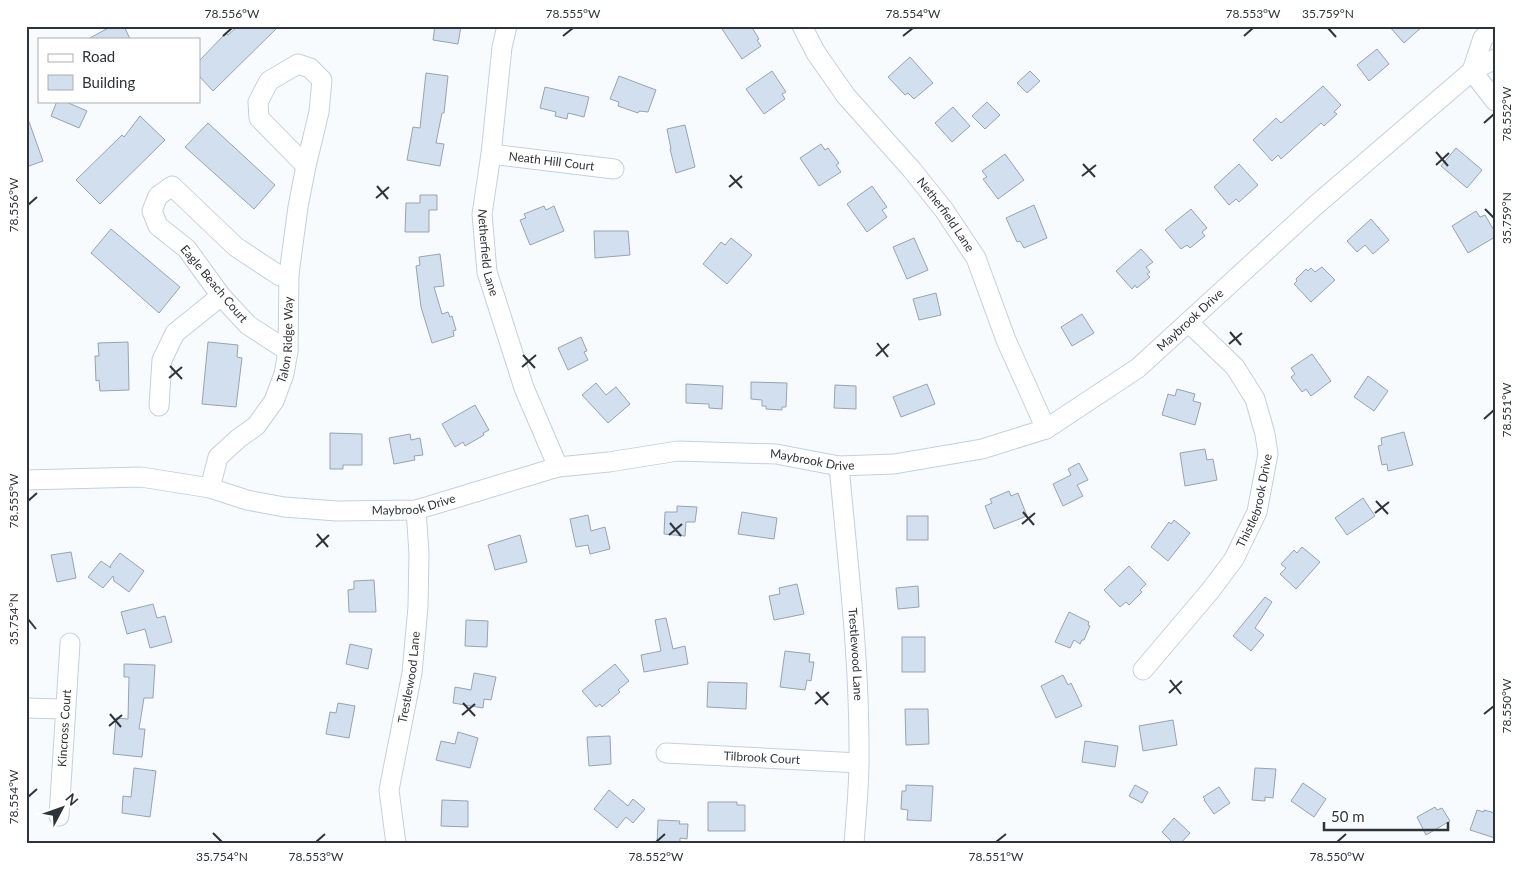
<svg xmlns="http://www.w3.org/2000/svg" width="1521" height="870" viewBox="0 0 1521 870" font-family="Lato,sans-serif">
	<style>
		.building { fill: #d2dfef; stroke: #97a3b2 }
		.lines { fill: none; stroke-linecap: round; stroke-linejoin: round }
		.minor-casing { stroke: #c3d0df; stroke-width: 21 }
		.minor { stroke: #fff; stroke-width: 19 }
		.ticks { fill: none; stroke: #2f343a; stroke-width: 2 }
		.labels { text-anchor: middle; stroke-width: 4.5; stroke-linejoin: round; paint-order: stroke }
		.street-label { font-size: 12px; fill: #2f343a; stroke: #fff }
		.neatline { fill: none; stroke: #2f343a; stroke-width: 2 }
		.ticks-label { font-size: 12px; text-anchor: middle; fill: #2f343a }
	</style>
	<rect width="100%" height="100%" fill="#f8fbfe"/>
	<g class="building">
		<path d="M112,26H124L130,39H88Z"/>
		<path d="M238,26H279L213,91L199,76V61L226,33L228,35Z"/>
		<path d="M435,26H461L458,44L433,40Z"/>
		<path d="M720,26H751L759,39L757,40L761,46L742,59Z"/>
		<path d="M1389,26H1423L1404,43Z"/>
		<path d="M1377,49L1389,64L1369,81L1357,65Z"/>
		<path d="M910,57L933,83L914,99L908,93L905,95L888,77Z"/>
		<path d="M772,71L786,92L782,94L785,99L764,114L746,89Z"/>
		<path d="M1030,71L1040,81L1027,93L1017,83Z"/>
		<path d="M426,73L448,76L444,113H442L436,143L444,144L440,166L407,160L413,127L420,128Z"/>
		<path d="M619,76L656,90L648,112L639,111L638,113L618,106L619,102L610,99Z"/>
		<path d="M1323,86L1341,105L1334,112L1337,114L1324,126L1321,123L1281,159L1278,155L1272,161L1253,140L1276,118L1281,123Z"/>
		<path d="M545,87L589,97L584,117L568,113L567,119L555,116L556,112L540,108Z"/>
		<path d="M57,101H64L87,111L79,128L51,116Z"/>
		<path d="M987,102L1000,115L985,129L972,116Z"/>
		<path d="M953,107L970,126L952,142L935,123Z"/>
		<path d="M140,116L165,140L100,204L76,180L122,135L124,137Z"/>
		<path d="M28,119L43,161L26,167V120Z"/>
		<path d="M208,123L275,185L254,209L185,147Z"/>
		<path d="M685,125L695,167L676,173L670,149H671L667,129Z"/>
		<path d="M821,144L825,150L828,148L839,163L836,165L841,172L819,186L800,158Z"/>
		<path d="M1456,148L1482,170L1467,188L1441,166Z"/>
		<path d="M1005,154L1024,180L998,199L983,179L987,177L982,171Z"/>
		<path d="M1239,164L1258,185L1239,202L1236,199L1229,205L1214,187Z"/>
		<path d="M872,186L887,207L882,210L887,217L867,232L847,204Z"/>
		<path d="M420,195H437V210H429V232H405L406,203H420Z"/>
		<path d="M1034,205L1047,238L1024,248L1020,241L1017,242L1006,218Z"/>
		<path d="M544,206L546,210L554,206L564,231L530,245L520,220L526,218L524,214Z"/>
		<path d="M1191,209L1207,228L1202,232L1205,236L1190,248L1187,245L1181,249L1165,230Z"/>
		<path d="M1476,211L1480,217L1485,215L1495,232V237L1468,253L1452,226Z"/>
		<path d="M1371,219L1389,240L1373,254L1365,245L1357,252L1347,241Z"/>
		<path d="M111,229L180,287L159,313L91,253Z"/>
		<path d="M594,231H628L630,255L595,258Z"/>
		<path d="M731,238L752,255L727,284L703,264L721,242L725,245Z"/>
		<path d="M914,238L928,270L907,279L893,247Z"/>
		<path d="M1141,249L1153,262L1146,267L1150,272L1147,274L1150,277L1137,288L1135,285L1132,289L1116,271Z"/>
		<path d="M440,254L444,286L434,287L442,314L448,312L450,317L452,316L456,330L453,331L454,336L432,343L421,307L416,266L420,265L419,257Z"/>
		<path d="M1322,267L1335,280L1311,302L1294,284L1297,281L1296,279L1306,269L1308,271L1311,268L1315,272Z"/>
		<path d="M936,293L941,315L919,320L913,299Z"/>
		<path d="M1082,314L1094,333L1072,346L1061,327Z"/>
		<path d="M581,337L587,351L584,352L588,360L568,370L558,348Z"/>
		<path d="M128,342L129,390L100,391L99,380L96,381L95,356H99L98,343Z"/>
		<path d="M208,342L238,345L237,357L242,358L236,407L202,404Z"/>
		<path d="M1312,354L1331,381L1311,396L1306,389L1302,392L1291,377L1295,374L1291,368Z"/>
		<path d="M1368,376L1388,391L1374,411L1354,397Z"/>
		<path d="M751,382L787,383L786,407H782V410L766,409V406H762V400L751,399Z"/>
		<path d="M596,383L606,395L616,387L630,404L608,423L582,395Z"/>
		<path d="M686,384L723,386L722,409L709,408V404L686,403Z"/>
		<path d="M927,384L935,404L901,417L893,397Z"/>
		<path d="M835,385L856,386V409L834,408Z"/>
		<path d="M1177,389L1195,394L1193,401L1201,403L1195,425L1162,415L1168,394L1175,396Z"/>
		<path d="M475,405L489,430L483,433L484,435L465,446L463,442L455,447L442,424Z"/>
		<path d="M1404,432L1413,465L1388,471L1387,464L1382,465L1378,446L1382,445L1381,438Z"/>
		<path d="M330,433L362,434V465H343V469H330Z"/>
		<path d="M410,434L411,440L420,438L423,455L414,456L415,460L394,464L389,438Z"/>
		<path d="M1205,449L1207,460L1213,459L1217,480L1185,486L1180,453Z"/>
		<path d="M1079,463L1088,480L1077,485L1083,496L1063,506L1053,484L1071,475L1068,469Z"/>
		<path d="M1009,491L1011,496L1018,493L1027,516L994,529L985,506L992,503L990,499Z"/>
		<path d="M1363,498L1375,516L1347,535L1335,518Z"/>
		<path d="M677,506L697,507L695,522H686L685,536L664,534L665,512H677Z"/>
		<path d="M742,512L777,518L774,539L738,534Z"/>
		<path d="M588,515L591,531L605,527L610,549L590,554L588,545L576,547L570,519Z"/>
		<rect x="907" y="516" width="21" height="24"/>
		<path d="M1174,520L1190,533L1168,561L1151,547L1169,522L1171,524Z"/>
		<path d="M520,535L527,562L495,570L488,545Z"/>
		<path d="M1302,547L1320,562L1296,589L1280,574L1286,568L1281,564L1294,550L1297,553Z"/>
		<path d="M71,552L76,578L57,582L51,555Z"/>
		<path d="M120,553L144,571L129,592L114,581L113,576L103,588L88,577L101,561L111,568L110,566Z"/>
		<path d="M1129,566L1146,584L1140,590L1142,592L1129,605L1126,602L1120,607L1104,590Z"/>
		<path d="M374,580L376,612H349L348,590L354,589V581Z"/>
		<path d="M797,584L804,614L774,620L769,596L780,594L779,588Z"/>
		<path d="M918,586L919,607L898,609L896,588Z"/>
		<path d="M1265,597L1272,602L1255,628L1264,635L1251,651L1233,636Z"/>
		<path d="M153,604L157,618L165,616L172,642L150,648L145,629L127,634L121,612Z"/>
		<path d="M1069,612L1089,622L1088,625L1090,626L1084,640H1082L1080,644L1074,640L1070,648L1055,642Z"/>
		<path d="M666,618L673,649L685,646L688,664L644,672L641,655L661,651L655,620Z"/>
		<path d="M466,620L488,621L487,647L465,646Z"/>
		<rect x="902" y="637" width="23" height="35"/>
		<path d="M350,644L372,649L368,669L346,664Z"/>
		<path d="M785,651L810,654L809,662H814L811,681L807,680L805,690L780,687Z"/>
		<path d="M124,664L155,665L153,698H144L139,729H145L142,757L113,754L116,718L128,719L129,677H124Z"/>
		<path d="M615,664L629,681L618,690L620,692L602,707L600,704L596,707L582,691Z"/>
		<path d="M474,673L496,677L491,700L484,699L483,708L453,703L455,687L471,690Z"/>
		<path d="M1063,675L1068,685L1071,683L1082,706L1056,718L1041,686Z"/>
		<path d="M708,682L747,683L746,709L707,707Z"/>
		<path d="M338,703L355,706L349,738L326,734L330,712L336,713Z"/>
		<path d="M905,709H928L929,744L906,745Z"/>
		<path d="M1173,720L1177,745L1143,751L1139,726Z"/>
		<path d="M458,732L478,738L470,768L436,760L441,741L455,744Z"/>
		<path d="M610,736L611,764L589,766L587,737Z"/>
		<path d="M1085,741L1118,746L1115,767L1082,762Z"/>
		<path d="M134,768L156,771L150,817L122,813L123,796L131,797Z"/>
		<path d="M1255,768L1276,769L1273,798L1265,797V801L1252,800Z"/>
		<path d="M1303,783L1326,799L1314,817L1291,801Z"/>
		<path d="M906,785L933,786L931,821L907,820L908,810L901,809L902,791H906Z"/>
		<path d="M1135,785L1148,792L1142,803L1129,796Z"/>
		<path d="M1219,787L1230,803L1214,814L1204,800L1205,799L1203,797Z"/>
		<path d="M609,790L628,806L633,799L645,809L633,823L626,817L617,828L594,809Z"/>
		<path d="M442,800L468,801V827L441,826Z"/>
		<path d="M708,802H737V805H745V831H708Z"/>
		<path d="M1435,807L1437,810L1442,808L1450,821L1426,835L1417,817Z"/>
		<path d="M1477,810L1484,812V810L1495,813V838L1470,830Z"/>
		<path d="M1174,818L1190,833L1180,844H1174L1162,832Z"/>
		<path d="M658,820L680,821L679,824H688L687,839L680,838V844H657Z"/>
	</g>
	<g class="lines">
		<g class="minor-casing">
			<g id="minor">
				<path id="s1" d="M507,26L502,47L491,154L482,214L487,272L524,388L558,467"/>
				<path id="s2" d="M802,26L816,53L846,96L912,170L944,210L976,258L1006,340L1046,429"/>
				<path d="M1472,71L1483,38L1495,28"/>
				<path d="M1472,71L1495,101"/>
				<path id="s3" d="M491,154L614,169"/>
				<path d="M288,351L248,325L221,296L187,249L158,226L152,211L158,196L172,186L236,247L280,276L289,274"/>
				<path d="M159,406L162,360L175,333L221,296"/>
				<path id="s4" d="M839,466C848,564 860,662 859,761C859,788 856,816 854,844"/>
				<path id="s5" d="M26,480L141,477L210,488L247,500L284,507L337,511L416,510L558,467L609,462L678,451L776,454L839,466L894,464L982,449L1046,429L1138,368L1316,205L1472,71L1495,59"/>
				<path id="s6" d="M210,488L218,457L239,438L256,426L274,401L284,374L288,351L289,274L298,207L306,166L319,112L322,80L310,68L298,64L269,81L258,102L259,118L306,166"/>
				<path id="s7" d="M1143,670L1210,591L1234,559L1257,512L1268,454L1265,434L1255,399L1235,367L1188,322"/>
				<path d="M26,708L64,709"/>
				<path id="s8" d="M666,753L859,763"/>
				<path id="s9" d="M59,816L70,643"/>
				<path id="s10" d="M396,844L389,790L412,673L418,607L419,553L416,510"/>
			</g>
		</g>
		<use href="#minor" class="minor"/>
	</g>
	<path class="ticks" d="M1328,28L1336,37M223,36L232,28M563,36L573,28M903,36L913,28M1244,36L1253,28M1484,123L1494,114M1436,152L1448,166M1083,164L1095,177M1436,165L1449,153M730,175L742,188M1082,176L1096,165M377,186L388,199M729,187L742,176M376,198L389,187M28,205L37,197M1485,209L1494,218M1230,332L1241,345M877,343L888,357M1229,344L1242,333M523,355L535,368M876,356L889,344M170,366L182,379M522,367L536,355M169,378L182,367M1484,419L1494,410M28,501L37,493M1376,501L1388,514M1023,512L1034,525M1375,513L1389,502M670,523L681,536M1022,524L1035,513M317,534L328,547M669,535L682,524M316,547L329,535M28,619L36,629M1170,680L1181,694M816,692L828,705M1169,693L1182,681M463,703L475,716M815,704L829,692M110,714L121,727M1484,714L1494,706M462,715L475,704M109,726L122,715M28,797L37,789M213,833L222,842M316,842L325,834M656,842L665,834M996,842L1006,834M1337,842L1346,834"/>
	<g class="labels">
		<g class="street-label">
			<text dy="4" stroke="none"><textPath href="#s3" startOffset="61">Neath Hill Court</textPath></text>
			<text dy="4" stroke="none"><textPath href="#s2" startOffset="238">Netherfield Lane</textPath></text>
			<text dy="4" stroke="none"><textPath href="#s1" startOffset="229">Netherfield Lane</textPath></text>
			<text transform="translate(214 284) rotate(50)" y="4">Eagle Beach Court</text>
			<text dy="4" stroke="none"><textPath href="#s5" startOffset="1218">Maybrook Drive</textPath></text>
			<text dy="4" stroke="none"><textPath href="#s6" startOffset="175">Talon Ridge Way</textPath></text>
			<text dy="4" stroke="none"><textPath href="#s5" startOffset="798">Maybrook Drive</textPath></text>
			<text dy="4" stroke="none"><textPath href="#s7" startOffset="206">Thistlebrook Drive</textPath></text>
			<text dy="4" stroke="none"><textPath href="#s5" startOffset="392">Maybrook Drive</textPath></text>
			<text dy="4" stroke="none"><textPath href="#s4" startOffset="189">Trestlewood Lane</textPath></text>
			<text dy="4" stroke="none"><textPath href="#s10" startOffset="169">Trestlewood Lane</textPath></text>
			<text dy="4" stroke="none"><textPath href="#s9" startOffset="88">Kincross Court</textPath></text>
			<text dy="4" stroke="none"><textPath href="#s8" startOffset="96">Tilbrook Court</textPath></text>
		</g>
	</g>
	<rect width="1521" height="870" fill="none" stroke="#ffffff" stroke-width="55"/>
	<rect x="38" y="38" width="162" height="65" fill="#ffffff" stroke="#acaeb0"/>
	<rect x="48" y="54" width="25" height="8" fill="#ffffff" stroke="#acaeb0"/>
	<text x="82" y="62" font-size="15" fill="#2f343a">Road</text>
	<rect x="48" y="75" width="25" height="15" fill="#d2dfef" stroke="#acaeb0"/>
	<text x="82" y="88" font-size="15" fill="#2f343a">Building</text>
	<g transform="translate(62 808) rotate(49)" stroke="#ffffff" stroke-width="4" paint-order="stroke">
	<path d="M0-4L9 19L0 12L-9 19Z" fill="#2f343a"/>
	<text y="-8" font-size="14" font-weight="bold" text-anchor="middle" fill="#2f343a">N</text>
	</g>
	<path d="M1324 822v8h124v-8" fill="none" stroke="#2f343a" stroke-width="2.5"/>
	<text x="1331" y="822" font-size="15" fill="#2f343a" stroke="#ffffff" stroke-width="4" paint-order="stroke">50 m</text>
	<rect x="28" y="28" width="1466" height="814" class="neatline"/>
	<g class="ticks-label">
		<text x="232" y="18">78.556°W</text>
		<text x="573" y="18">78.555°W</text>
		<text x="913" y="18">78.554°W</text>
		<text x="1253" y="18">78.553°W</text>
		<text x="1328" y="18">35.759°N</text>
		<text transform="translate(1507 114) rotate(-90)" y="4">78.552°W</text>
		<text transform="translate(14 205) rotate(-90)" y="4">78.556°W</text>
		<text transform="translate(1507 218) rotate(-90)" y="4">35.759°N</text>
		<text transform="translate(1507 410) rotate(-90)" y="4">78.551°W</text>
		<text transform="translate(14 501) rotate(-90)" y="4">78.555°W</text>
		<text transform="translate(14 619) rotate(-90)" y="4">35.754°N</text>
		<text transform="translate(1507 706) rotate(-90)" y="4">78.550°W</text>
		<text transform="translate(14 797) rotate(-90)" y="4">78.554°W</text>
		<text x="222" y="861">35.754°N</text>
		<text x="316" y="861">78.553°W</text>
		<text x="656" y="861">78.552°W</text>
		<text x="996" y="861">78.551°W</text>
		<text x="1337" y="861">78.550°W</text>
	</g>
</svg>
